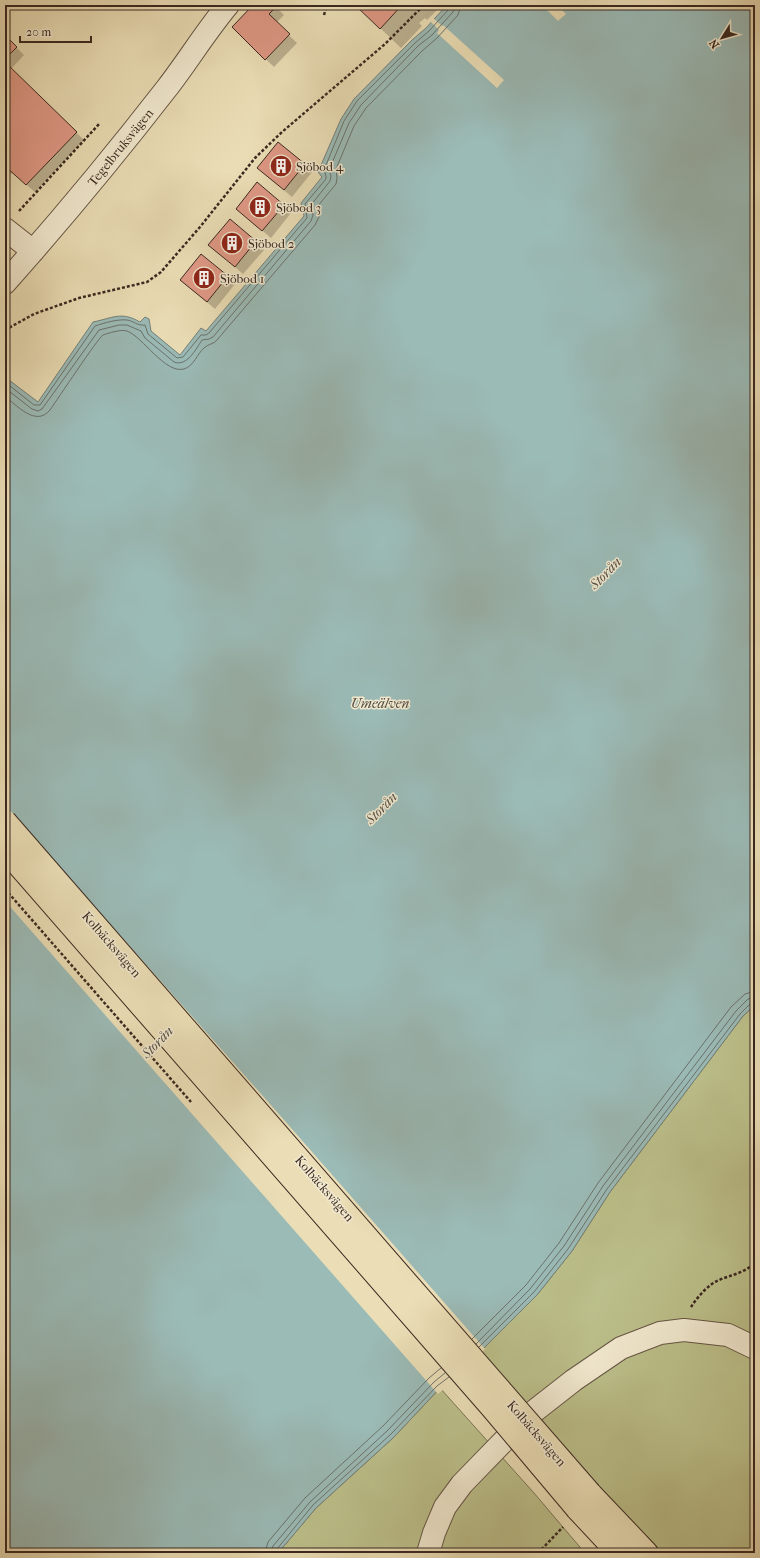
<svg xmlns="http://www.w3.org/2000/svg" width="760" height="1558" viewBox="0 0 760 1558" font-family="'IM FELL French Canon',serif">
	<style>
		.green { fill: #bcc08b; stroke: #7a7456 }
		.water { fill: #9bbbb7; stroke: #74807b }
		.pier { fill: #ebdeb6 }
		.shadow { fill: #0003 }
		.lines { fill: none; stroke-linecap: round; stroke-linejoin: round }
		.shore { stroke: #6a726c; stroke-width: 1 }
		.building { fill: #e09986; stroke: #392820 }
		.minor-casing { stroke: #665646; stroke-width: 24 }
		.highway-casing { stroke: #392820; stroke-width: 24 }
		.path { stroke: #392820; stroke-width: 2.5; stroke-dasharray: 3 2; stroke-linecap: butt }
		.minor { stroke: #f2ead0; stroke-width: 22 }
		.highway { stroke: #ebdeb6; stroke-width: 22 }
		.highway-bridge-casing { stroke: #392820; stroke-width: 24; stroke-linecap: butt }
		.path-bridge { stroke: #392820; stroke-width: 2.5; stroke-dasharray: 3 2; stroke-linecap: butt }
		.highway-bridge { stroke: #ebdeb6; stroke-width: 22 }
		.labels { text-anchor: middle; stroke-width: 3; stroke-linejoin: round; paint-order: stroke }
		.street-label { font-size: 13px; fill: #392820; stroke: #f2ead0 }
		.poi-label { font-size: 13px; fill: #392820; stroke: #f2ead0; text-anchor: start }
		.water-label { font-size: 14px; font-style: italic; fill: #524d46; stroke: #f2ead0 }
	</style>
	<rect width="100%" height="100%" fill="#ebdeb6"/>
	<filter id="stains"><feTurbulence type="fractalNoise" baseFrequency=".005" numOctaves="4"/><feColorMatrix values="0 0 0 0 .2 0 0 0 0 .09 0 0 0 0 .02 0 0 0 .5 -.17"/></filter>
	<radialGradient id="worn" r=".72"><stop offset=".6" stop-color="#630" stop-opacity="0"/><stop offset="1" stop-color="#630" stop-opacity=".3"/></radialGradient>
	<g class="green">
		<path d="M755,1005V1553H647L460,1372L537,1295L572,1251L610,1192L743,1016Z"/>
		<path d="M440,1388L534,1493L585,1553H278L316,1508L394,1437Z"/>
	</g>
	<path class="water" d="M447,5H755V1005L743,1016L610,1192L572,1251L537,1295L460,1372L440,1388L394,1437L316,1508L278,1553H5V377L38,402L93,322C113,318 121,311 140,322L145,317L149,319L151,331L180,355L201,328L206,331L304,216L301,203L322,177L318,172L341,119L354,99L412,40L426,28Z"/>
	<g class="pier">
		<path d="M542,5H557L566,14L558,21Z"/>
		<path d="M433,18L442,26L443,25L504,80L497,88L437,33L439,30L430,21Z"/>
		<path d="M5,806L270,1104L485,1349L462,1374L438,1394L5,901Z"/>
	</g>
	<g class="shadow">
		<path d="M255,5H274L284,15L276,23L297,43L274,67L233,27Z"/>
		<path d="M356,5H442L427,20L425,18L419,23L422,26L401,48Z"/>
		<path d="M5,36L24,55L11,69L84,140L35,192L12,173L5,180Z"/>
		<path d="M304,164L312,172L292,197L258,168Z"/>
		<path d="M283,205L291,213L271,238L245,216Z"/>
		<path d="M230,221L264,250L243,274L210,245Z"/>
		<path d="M227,276L235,284L215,309L181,280Z"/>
	</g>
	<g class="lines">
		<g class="shore">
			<path d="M5,382L34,405H40L95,326C104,323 117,319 127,320C134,321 137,326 145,325L148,334L177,358L183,357L201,335H206L209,333L307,218L305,204L326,179V176L324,170L344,121L357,101L415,43L429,31L449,9L450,5"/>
			<path d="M5,388L32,409L38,411L42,409L99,330L119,325H127L141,331L145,338L174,362C187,367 196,349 202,340L209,339L213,337L311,221L313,215L311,205L330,181L331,176L329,170L349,123L361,105L418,46L432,35L453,12L455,5"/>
			<path d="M5,396C17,406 36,427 50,410C57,400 98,338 103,335C109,333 121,329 127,331C143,337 165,374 184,369C194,366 197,354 204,348C208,344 214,344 217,340L315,225L319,217L317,207L336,184L337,178L336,169L354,126L366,108L422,51L437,38L458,15L461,5"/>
			<path d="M472,1339L526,1285L559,1243L598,1183L731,1007L745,994L755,991"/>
			<path d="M476,1344L530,1289L564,1246L603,1186L736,1011L748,999L755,997"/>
			<path d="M479,1347L534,1292L568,1249L607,1189L740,1014L751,1003L755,1002"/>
			<path d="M265,1553L268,1542L305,1498L383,1426L429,1378L441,1368"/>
			<path d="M271,1553L273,1546L310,1502L387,1431L434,1382L445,1373"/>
			<path d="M276,1553L277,1549L313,1505L391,1434L437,1386L449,1377"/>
		</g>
	</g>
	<g class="building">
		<path d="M253,5H276L277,6L269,14L290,34L265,60L232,27Z"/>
		<path d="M355,5H402L380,29Z"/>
		<path d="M5,35L17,47L5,59Z"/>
		<path d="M5,62L77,132L26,185L5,166Z"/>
		<path d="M278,142L305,164L284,190L257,168Z"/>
		<path d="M257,182L284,205L262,231L236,209Z"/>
		<path d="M230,219L256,241L235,267L208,245Z"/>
		<path d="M201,254L228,276L207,302L180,280Z"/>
	</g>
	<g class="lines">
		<g class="minor-casing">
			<g id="minor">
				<path d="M5,229L33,251"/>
				<path d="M5,283C61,220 115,155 167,88C188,61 206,31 228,5"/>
				<path d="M428,1553L434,1533L445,1507L462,1484L528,1416L574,1380L621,1348L660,1333L684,1330L728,1335L755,1348"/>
			</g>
		</g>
		<g class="highway-casing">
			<g id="highway">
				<path d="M590,1493L647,1553"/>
				<path d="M577,1509L618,1553"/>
			</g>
		</g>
		<g class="path">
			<path d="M324,15L327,5"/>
			<path d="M19,211L100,123"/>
			<path d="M5,330L34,314L79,298L147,282L161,272L200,227L255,158L282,132L385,44L424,5"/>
			<path d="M691,1307C697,1298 705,1288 715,1282C728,1275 745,1274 755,1262"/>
			<path d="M538,1553L563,1527"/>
		</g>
		<use href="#minor" class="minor"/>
		<use href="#highway" class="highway"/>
		<g class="highway-bridge-casing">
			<g id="highway-bridge">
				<path d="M5,821L590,1493"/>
				<path d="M5,850L492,1408L577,1509"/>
			</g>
		</g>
		<path class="path-bridge" d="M5,889L191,1102"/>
		<use href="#highway-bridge" class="highway-bridge"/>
	</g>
	<defs>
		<g id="building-disc" transform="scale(1.15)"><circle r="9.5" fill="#8f2418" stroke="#f2ead0"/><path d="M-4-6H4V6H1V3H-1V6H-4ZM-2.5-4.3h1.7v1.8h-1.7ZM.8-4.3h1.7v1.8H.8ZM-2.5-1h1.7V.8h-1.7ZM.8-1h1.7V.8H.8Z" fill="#fff"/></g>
	</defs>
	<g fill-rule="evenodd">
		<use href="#building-disc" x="281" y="166"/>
		<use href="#building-disc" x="260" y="207"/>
		<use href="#building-disc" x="232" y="243"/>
		<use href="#building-disc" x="204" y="278"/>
	</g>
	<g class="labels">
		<g class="street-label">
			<text transform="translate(120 147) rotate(-51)" y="5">Tegelbruksvägen</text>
			<text transform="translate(112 944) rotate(49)" y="5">Kolbäcksvägen</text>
			<text transform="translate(325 1188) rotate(49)" y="5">Kolbäcksvägen</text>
			<text transform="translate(537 1433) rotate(49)" y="5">Kolbäcksvägen</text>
		</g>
		<g class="poi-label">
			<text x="296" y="171">Sjöbod 4</text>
			<text x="276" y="212">Sjöbod 3</text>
			<text x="248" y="248">Sjöbod 2</text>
			<text x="220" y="283">Sjöbod 1</text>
		</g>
		<g class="water-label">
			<text transform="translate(605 573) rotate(-46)" y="5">Storån</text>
			<text x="380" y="708">Umeälven</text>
			<text transform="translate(381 808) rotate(-46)" y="5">Storån</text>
			<text transform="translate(157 1042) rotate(-46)" y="5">Storån</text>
		</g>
	</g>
	<rect width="760" height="1558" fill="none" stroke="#ebdeb6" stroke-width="20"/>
	<rect x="6" y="6" width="748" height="1546" fill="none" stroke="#392820" stroke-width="2"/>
	<rect x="10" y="10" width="740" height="1538" fill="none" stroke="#392820"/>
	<g transform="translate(722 38) rotate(233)" stroke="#f2ead0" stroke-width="3" paint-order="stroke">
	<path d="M0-3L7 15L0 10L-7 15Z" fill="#392820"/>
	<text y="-6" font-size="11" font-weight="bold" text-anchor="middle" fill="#392820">N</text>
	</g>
	<path d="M20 36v6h71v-6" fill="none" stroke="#392820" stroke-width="2"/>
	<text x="26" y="36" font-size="12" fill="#392820" stroke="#f2ead0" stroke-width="3" paint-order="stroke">20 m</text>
	<rect width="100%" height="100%" filter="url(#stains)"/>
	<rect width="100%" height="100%" fill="url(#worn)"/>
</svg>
